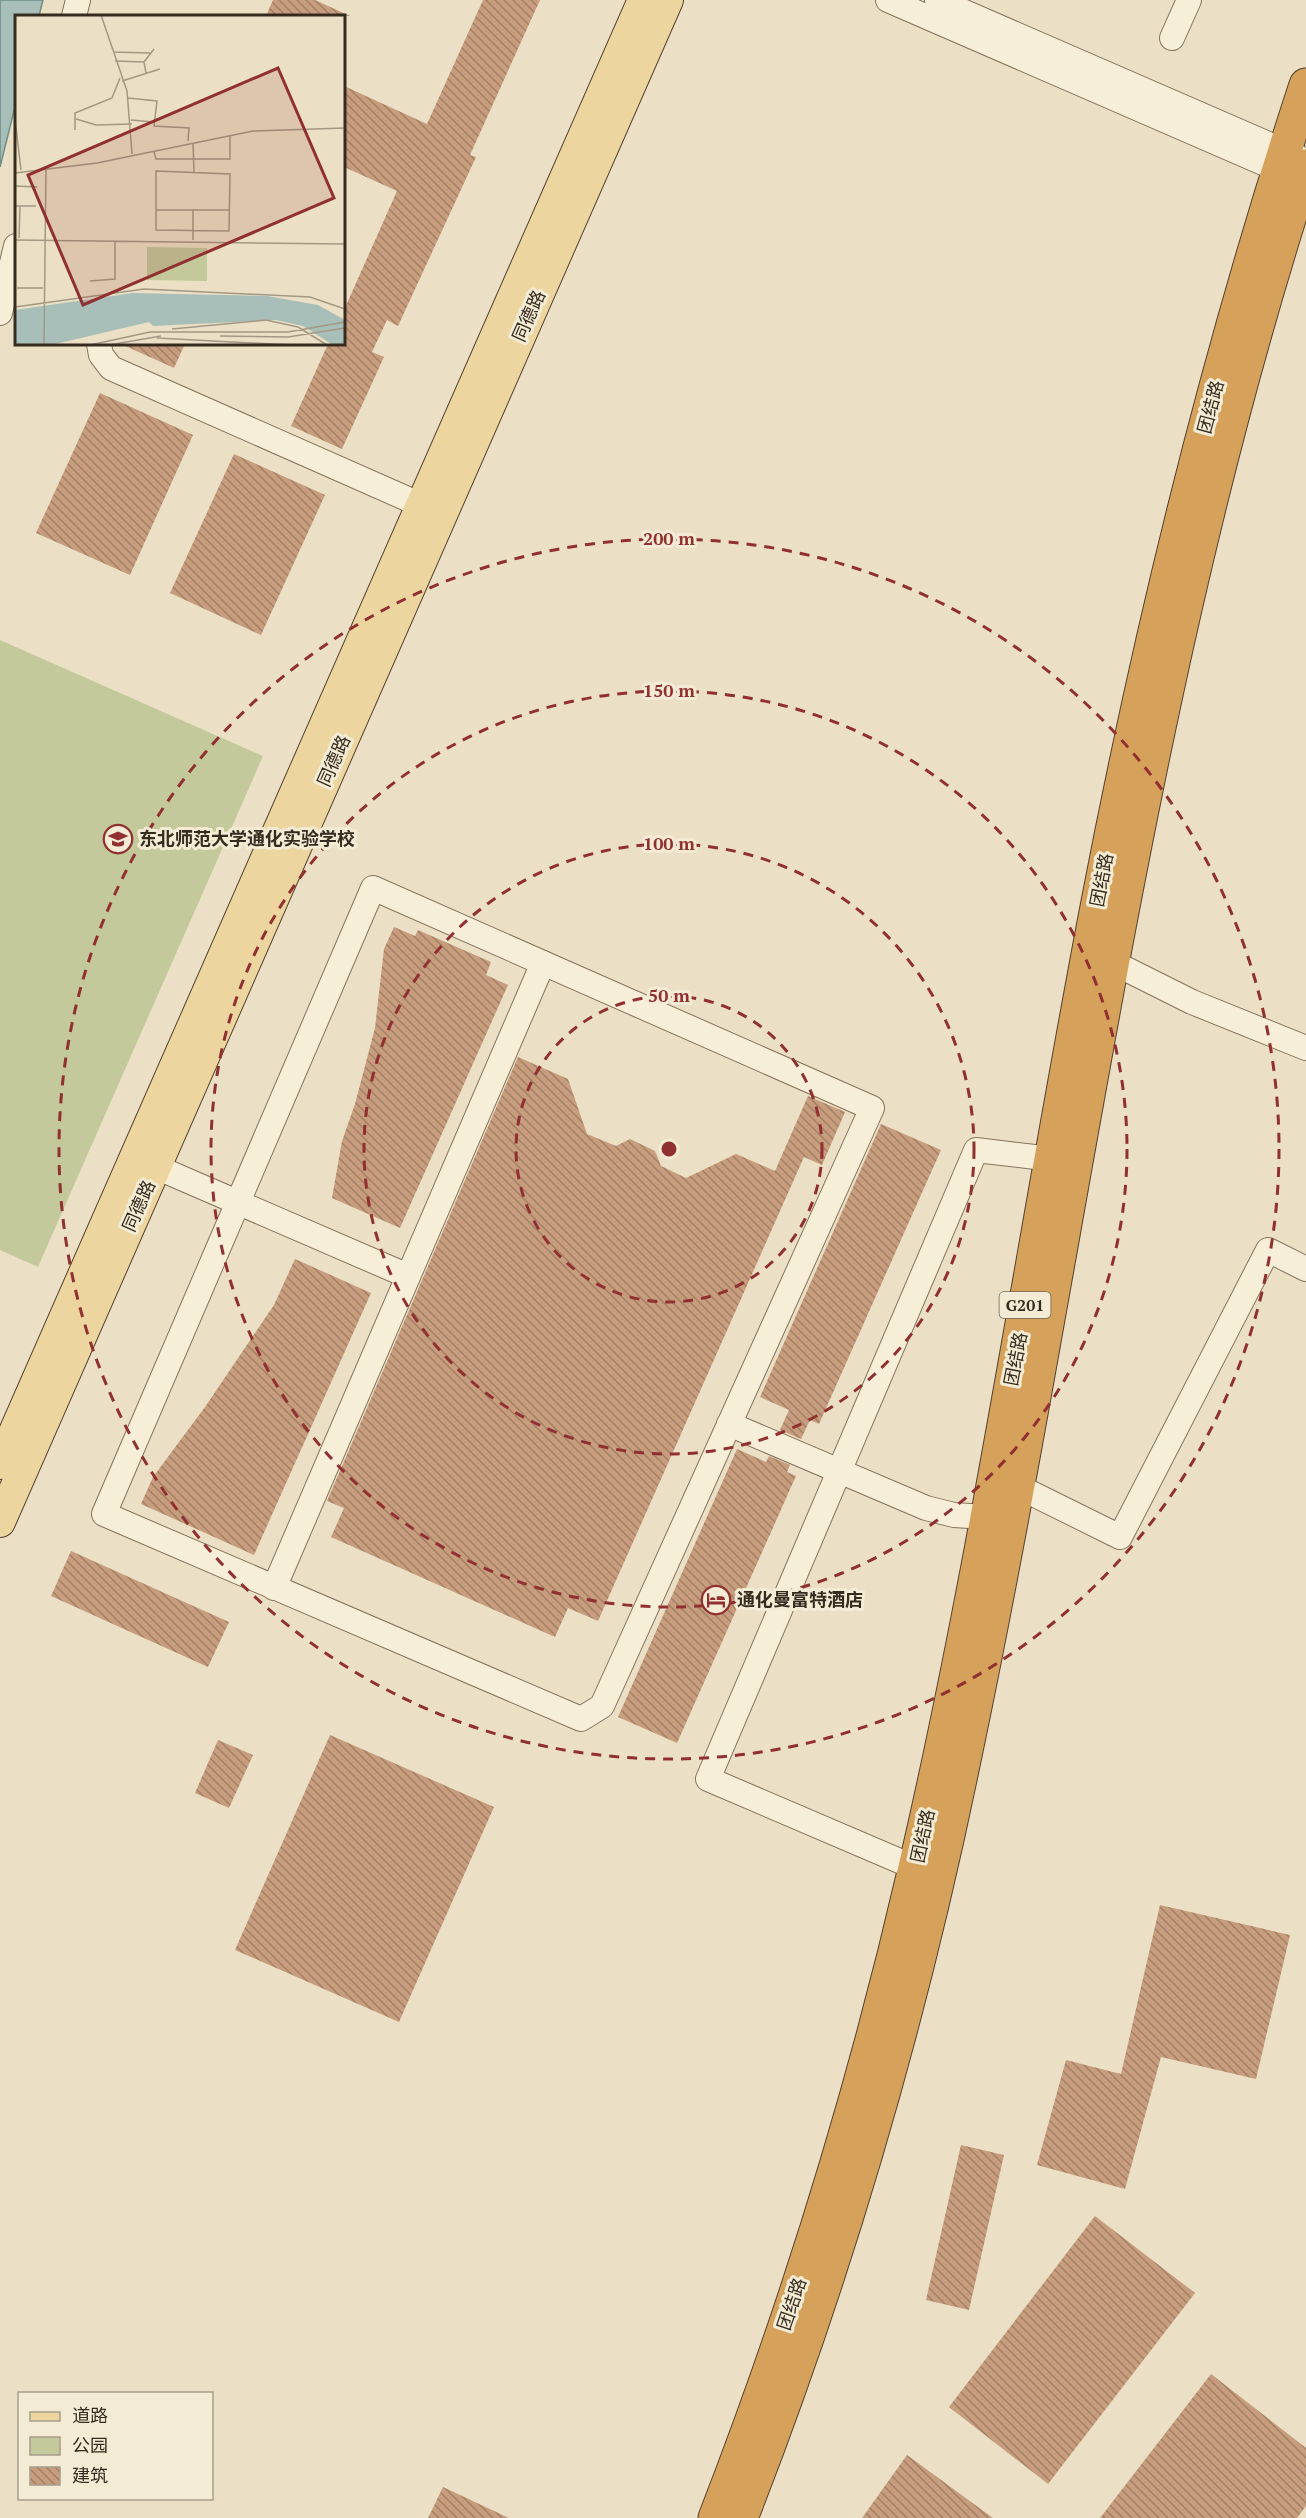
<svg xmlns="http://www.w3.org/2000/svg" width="1306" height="2518" viewBox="0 0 1306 2518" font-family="'PT Serif','Noto Sans SC',serif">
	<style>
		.green { fill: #c3c99a }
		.water { fill: #a7bfb8; stroke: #6e8d85; stroke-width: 1.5 }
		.building { fill: url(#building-back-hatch) }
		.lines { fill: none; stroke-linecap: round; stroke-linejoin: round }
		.minor-casing { stroke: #85735c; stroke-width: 26 }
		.major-casing { stroke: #534130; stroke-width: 32 }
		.highway-casing { stroke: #534130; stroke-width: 35 }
		.minor { stroke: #f7eed8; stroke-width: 24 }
		.major { stroke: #ecd59f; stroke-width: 30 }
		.highway { stroke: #d5a15b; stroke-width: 33 }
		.ring { fill: none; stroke: #913030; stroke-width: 3; stroke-dasharray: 10 8 }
		.labels { text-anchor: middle; stroke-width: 6; stroke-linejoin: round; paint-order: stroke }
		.shield { fill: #f3ebd4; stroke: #6f6555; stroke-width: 1.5 }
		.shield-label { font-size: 16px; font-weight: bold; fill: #362b1f }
		.street-label { font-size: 18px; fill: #362b1f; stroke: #f3ebd4 }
		.poi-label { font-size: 18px; font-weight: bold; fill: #362b1f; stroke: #f3ebd4; text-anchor: start }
		.inset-road { fill: none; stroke: #a39883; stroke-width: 1.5 }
		.view { fill: #913030; fill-opacity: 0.15; stroke: #913030; stroke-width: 3 }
		.inset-edge { fill: none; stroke: #362b1f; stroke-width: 3 }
		.centre { fill: #913030; stroke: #f3ebd4; stroke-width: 3 }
		.ring-label { font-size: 18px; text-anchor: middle; font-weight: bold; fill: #913030; stroke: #f3ebd4; stroke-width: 6; stroke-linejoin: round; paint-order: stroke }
	</style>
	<defs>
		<pattern id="building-back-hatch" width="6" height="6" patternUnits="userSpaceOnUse" patternTransform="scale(1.5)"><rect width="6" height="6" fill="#c79d7d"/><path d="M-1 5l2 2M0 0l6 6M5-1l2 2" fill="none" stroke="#a28066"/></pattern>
	</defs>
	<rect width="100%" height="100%" fill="#ebe0c5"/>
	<path class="green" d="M0,640L263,756L38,1267L0,1250Z"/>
	<path class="water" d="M0,0H43L39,16H16V103L0,167Z"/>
	<g class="building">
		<path d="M273,0H315L350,16H266Z"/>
		<path d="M483,0H540L470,155L476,157L398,326L387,320L372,352L384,357L342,449L291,426L328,344H344V310L397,191L344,167V86L427,124Z"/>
		<path d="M121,344H185L174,368Z"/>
		<path d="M100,393L193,435L130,575L36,533Z"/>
		<path d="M234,454L325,495L261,635L170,593Z"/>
		<path d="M394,927L415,936L418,930L491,962L486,975L508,985L400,1228L332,1198L342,1141L355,1104L375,1028L384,949Z"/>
		<path d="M518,1057L568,1079L587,1134L616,1146L630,1139L655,1151L661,1166L686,1178L736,1154L775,1171L808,1096L845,1112L822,1165L804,1157L598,1621L568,1608L555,1637L331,1537L344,1508L327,1501Z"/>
		<path d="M881,1124L941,1150L819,1424L810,1420L801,1439L780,1430L789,1410L760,1397Z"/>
		<path d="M295,1259L371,1293L254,1555L141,1504L153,1477L205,1407L274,1305Z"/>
		<path d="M737,1449L766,1462L769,1456L790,1465L787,1472L796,1476L677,1743L618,1717Z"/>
		<path d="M71,1551L229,1622L208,1667L51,1596Z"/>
		<path d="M330,1735L494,1807L399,2022L235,1950Z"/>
		<path d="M218,1740L253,1755L229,1808L195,1793Z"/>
		<path d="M1160,1905L1290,1935L1256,2079L1161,2057L1125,2189L1037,2165L1066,2060L1121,2074Z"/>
		<path d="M961,2145L1004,2155L969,2310L926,2300Z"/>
		<path d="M1095,2216L1195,2293L1048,2484L949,2407Z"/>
		<path d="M1211,2374L1306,2448V2506L1297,2518H1100Z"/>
		<path d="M907,2455L993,2518H862Z"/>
		<path d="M443,2487L509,2518H428Z"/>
	</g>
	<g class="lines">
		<g class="minor-casing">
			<g id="minor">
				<path d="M888,0L1293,176"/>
				<path d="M937,0L1298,157"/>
				<path d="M74,16L78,0"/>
				<path d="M1172,38L1189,0"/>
				<path d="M0,313L16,246"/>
				<path d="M99,344L101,355L111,368L421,505"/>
				<path d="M373,888L872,1108L602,1706L581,1719L104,1514Z"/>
				<path d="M1112,962L1192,1002L1306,1048"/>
				<path d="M156,1167L408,1276"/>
				<path d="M729,1424L926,1508L954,1515L986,1517"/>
				<path d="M1017,1486L1120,1537L1268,1250L1306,1269"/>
				<path d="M274,1588L543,963"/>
				<path d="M916,1868L708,1779L976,1150L1052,1159"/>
			</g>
		</g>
		<g class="major-casing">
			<g id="major">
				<path d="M0,1464L643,0"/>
				<path d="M0,1522L668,0"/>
			</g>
		</g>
		<g class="highway-casing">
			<g id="highway">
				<path d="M715,2518C797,2307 864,2089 915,1868C989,1549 1036,1224 1098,902C1151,626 1218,352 1306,85"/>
				<path d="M741,2518C837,2273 911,2018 964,1760C1076,1228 1136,684 1306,166"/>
			</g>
		</g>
		<use href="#minor" class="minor"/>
		<use href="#major" class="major"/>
		<use href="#highway" class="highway"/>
	</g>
	<g class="ring">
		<circle cx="669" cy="1149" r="153"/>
		<circle cx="669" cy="1149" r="305"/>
		<circle cx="669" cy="1149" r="458"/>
		<circle cx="669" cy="1149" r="610"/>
	</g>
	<defs>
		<g id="school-ring" transform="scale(1.5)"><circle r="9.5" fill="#f3ebd4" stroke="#913030" stroke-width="1.5"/><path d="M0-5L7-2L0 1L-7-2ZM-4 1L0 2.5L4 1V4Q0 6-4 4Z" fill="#913030"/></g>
		<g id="hotel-ring" transform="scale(1.5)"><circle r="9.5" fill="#f3ebd4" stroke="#913030" stroke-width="1.5"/><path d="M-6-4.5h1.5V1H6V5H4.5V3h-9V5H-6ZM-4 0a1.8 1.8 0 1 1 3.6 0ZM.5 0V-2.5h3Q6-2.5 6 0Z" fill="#913030"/></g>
	</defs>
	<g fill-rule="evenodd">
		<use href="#school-ring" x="118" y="839"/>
		<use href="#hotel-ring" x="716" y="1600"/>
	</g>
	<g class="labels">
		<rect class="shield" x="999.5" y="1292" width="51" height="26" rx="4.5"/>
		<g class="shield-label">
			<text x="1025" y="1311">G201</text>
		</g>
		<g class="street-label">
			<text transform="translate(529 316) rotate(-66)" y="6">同德路</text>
			<text transform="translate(1211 407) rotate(-75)" y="6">团结路</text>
			<text transform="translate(334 761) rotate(-66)" y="6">同德路</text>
			<text transform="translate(1102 880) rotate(-79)" y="6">团结路</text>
			<text transform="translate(139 1206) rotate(-66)" y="6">同德路</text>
			<text transform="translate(1016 1359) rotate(-79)" y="6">团结路</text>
			<text transform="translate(923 1836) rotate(-78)" y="6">团结路</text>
			<text transform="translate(792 2304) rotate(-71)" y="6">团结路</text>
		</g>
		<g class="poi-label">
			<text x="139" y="845">东北师范大学通化实验学校</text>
			<text x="737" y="1606">通化曼富特酒店</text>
		</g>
	</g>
	<g transform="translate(15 15)">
		<rect width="330" height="330" fill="#ebe0c5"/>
		<path d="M132,232L192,233V266L132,265Z" fill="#c3c99a"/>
		<path d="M118,278L252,281L303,290L330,305V330H318L288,311L261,305L138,311L134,307L36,330H0V295Z" fill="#a7bfb8"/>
		<path class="inset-road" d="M86,0L112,76L117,139M98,37L135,38M100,46L129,47M131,58L129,47L139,34M107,66L145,54M113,83L142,86L139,111L174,113L173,126M0,104L6,155M61,104L81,110L117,109M116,105L139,107M60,115V98L97,83L105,63M178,128L179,157M139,137L141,144H215V120M141,156L215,159L214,216L141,215ZM0,158L82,148L238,116L330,113M0,171L22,172M0,191H21M141,195H214M4,223L5,191M0,225L330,229M178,225V195M75,266L100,264V227M2,273H28M0,292L129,274L295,282L330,294M157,314L251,305L283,312L312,330M205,321L273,322L330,313M142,323L276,330M29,330L31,153M75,330L135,317H273L330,307M94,330L146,321"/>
		<path class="view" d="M263,53L319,183L68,290L13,160Z"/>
		<rect width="330" height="330" class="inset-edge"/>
	</g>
	<circle cx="669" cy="1149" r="9" class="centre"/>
	<g class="ring-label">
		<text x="669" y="545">200 m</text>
		<text x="669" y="697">150 m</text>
		<text x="669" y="850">100 m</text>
		<text x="669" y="1002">50 m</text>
	</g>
	<rect x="18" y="2392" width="195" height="108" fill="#f3ebd4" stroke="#a79e8c" stroke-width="1.5"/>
	<rect x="30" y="2412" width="30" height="9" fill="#ecd59f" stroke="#a79e8c" stroke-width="1.5"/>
	<text x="72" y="2422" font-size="18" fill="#362b1f">道路</text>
	<rect x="30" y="2437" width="30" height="18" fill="#c3c99a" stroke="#a79e8c" stroke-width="1.5"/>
	<text x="72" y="2452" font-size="18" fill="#362b1f">公园</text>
	<rect x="30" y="2467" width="30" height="18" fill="url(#building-back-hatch)" stroke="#a79e8c" stroke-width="1.5"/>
	<text x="72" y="2482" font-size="18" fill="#362b1f">建筑</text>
</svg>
